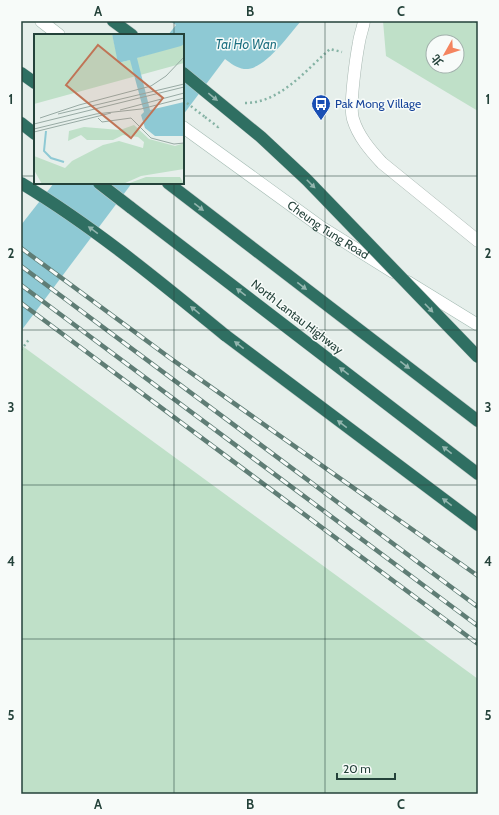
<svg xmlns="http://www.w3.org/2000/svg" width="499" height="815" viewBox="0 0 499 815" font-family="Cabin,'Noto Sans TC',sans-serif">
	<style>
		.green { fill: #bfe0c8; fill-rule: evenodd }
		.water { fill: #8ec9d4 }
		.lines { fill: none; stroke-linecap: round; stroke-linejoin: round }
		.minor-casing { stroke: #a8b8b2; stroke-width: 13 }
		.secondary-casing { stroke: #a4bbb3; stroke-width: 13 }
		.motorway-casing { stroke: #c2cac8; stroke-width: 13 }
		.path { stroke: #86b3a5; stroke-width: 2.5; stroke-dasharray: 2 3; stroke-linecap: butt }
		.minor { stroke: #fff; stroke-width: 12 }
		.secondary { stroke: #fff; stroke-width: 12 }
		.motorway { stroke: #2f6f62; stroke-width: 12 }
		.rail-casing { stroke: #5f7d75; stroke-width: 4.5 }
		.rail { stroke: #f7fbf9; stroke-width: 3; stroke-dasharray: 9; stroke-linecap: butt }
		.motorway-bridge-casing { stroke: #c2cac8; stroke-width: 13; stroke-linecap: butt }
		.path-bridge { stroke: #86b3a5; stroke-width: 2.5; stroke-dasharray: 2 3; stroke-linecap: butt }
		.motorway-bridge { stroke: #2f6f62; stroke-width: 12 }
		.oneway { fill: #93b5ae }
		.grid { fill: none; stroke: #24423a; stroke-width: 1; stroke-opacity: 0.55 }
		.labels { text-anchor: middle; stroke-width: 3; stroke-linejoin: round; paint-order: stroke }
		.transit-label { font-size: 12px; fill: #164399; stroke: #f7fbf9; text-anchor: start }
		.street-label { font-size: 12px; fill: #24423a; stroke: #f7fbf9 }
		.water-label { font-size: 13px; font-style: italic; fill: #1c6f80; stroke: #f7fbf9 }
		.inset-river { fill: none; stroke: #8ec9d4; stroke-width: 2 }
		.inset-road { fill: none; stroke: #98aaa4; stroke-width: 1 }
		.view { fill: #c07456; fill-opacity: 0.15; stroke: #c07456; stroke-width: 2 }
		.inset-edge { fill: none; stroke: #24423a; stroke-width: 2 }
		.neatline { fill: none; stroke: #24423a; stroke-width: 1.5 }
		.grid-label { font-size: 13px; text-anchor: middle; font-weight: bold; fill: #24423a }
	</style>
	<rect width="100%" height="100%" fill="#e6efeb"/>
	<g class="green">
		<path d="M383,21H478V111L386,56ZM433,42H457V66H433Z"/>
		<path d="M21,345L478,679V794H21Z"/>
	</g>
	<g class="water">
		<path d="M170,21H301C288,36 264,71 244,69C237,68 230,63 225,59L183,115V35H168L176,25Z"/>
		<path d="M54,183H132L21,331V225Z"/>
	</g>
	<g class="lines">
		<g class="minor-casing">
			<path id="minor" d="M364,21C363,28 360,35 359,42C356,58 349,106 353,119C358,136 370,150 382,163L478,241"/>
		</g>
		<g class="secondary-casing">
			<g id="secondary">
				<path d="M41,21L59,35"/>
				<path id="s1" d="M183,127L321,227L393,272"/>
				<path d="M408,282L478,325"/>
			</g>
		</g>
		<g class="motorway-casing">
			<g id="motorway">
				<path d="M113,21L132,35"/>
				<path d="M21,73L35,83"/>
				<path d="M21,123L35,134"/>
				<path d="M168,183L478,421"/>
				<path d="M130,207L478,474"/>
				<path d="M225,335L478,525"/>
			</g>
		</g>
		<g class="path">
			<path d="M470,21L478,22"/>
			<path d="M245,103C280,103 305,71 330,49L342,52"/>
			<path d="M205,117L218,127L220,124"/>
			<path d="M21,350L30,338"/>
		</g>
		<use href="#minor" class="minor"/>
		<use href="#secondary" class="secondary"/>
		<use href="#motorway" class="motorway"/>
		<g class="rail-casing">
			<g id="rail">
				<path d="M21,248L170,358L478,576"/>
				<path d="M21,266L478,607"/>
				<path d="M21,285L478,626"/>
				<path d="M21,303L478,644"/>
			</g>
		</g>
		<use href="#rail" class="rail"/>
		<g class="motorway-bridge-casing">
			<g id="motorway-bridge">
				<path d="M183,73L261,137L307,180L478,357"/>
				<path d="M21,183C94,227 159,281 225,335"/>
				<path d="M99,183L130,207"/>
			</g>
		</g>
		<path class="path-bridge" d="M183,100L205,117"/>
		<use href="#motorway-bridge" class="motorway-bridge"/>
	</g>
	<defs><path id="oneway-solid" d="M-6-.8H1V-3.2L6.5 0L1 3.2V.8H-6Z"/></defs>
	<g class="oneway">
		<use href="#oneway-solid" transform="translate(213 97) rotate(39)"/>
		<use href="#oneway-solid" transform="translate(311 184) rotate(45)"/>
		<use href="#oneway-solid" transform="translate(199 207) rotate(38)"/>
		<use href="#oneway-solid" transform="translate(93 230) rotate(-144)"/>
		<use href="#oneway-solid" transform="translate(302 286) rotate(38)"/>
		<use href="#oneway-solid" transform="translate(241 292) rotate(-142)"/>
		<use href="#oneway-solid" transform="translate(429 308) rotate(46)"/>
		<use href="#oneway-solid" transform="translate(195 310) rotate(-141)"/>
		<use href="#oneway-solid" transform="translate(239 345) rotate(-142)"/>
		<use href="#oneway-solid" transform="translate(405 365) rotate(38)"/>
		<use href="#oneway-solid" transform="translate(344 371) rotate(-142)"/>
		<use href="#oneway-solid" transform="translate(342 424) rotate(-143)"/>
		<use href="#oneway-solid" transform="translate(447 450) rotate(-142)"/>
		<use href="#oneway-solid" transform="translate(447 502) rotate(-143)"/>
	</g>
	<path class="grid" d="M174,21V35M325,21V794M21,176H35M183,176H478M174,183V794M21,330H478M21,485H478M21,639H478"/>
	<defs>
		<g id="bus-pin" transform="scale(1)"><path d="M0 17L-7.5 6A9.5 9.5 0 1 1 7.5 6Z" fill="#1a4fb4" stroke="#f7fbf9"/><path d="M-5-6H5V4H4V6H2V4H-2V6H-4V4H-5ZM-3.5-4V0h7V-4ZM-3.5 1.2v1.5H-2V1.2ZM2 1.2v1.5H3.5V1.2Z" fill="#fff"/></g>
	</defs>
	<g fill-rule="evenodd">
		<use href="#bus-pin" x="321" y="104"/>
	</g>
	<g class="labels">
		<g class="transit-label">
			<text x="335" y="108">Pak Mong Village</text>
		</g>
		<g class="street-label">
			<text dy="4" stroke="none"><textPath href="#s1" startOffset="178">Cheung Tung Road</textPath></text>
			<text transform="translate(297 317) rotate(38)" y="4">North Lantau Highway</text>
		</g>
		<g class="water-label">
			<text x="246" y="49">Tai Ho Wan</text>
		</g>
	</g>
	<g transform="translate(34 34)">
		<rect width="150" height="150" fill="#e6efeb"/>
		<path d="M0,0H78L85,29L150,10V29L0,70ZM100,91L115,105L141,112L150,109V135L107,142L89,150H8L0,136V122L31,134L38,127L69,111L85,107L109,114L110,108L104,103L89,101L79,106H53L47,101L34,107L35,97L50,93L86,96ZM112,143H146L150,150H93Z" fill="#bfe0c8"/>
		<path d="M78,0H150V10L147,12L103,24L116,76L150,68V102H121L111,94L107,81L110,78L96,26L84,29Z" fill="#8ec9d4"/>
		<path class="inset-river" d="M12,97L10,117L17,124L30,128"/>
		<path class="inset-road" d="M86,76L150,59M24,80L150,50M6,84L45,71L117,52L132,42L150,23M64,84L68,88L97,84L117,104L140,110L150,109M0,90L150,53M0,95L62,80L107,75L150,64M0,98L77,79"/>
		<path class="view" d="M64,11L129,64L97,104L32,51Z"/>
		<rect width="150" height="150" class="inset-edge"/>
	</g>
	<rect width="499" height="815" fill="none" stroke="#f7fbf9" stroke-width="44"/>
	<g transform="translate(445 54) rotate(231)"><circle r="19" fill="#f7fbf9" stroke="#a3b1ad"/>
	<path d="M0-3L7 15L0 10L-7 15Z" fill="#f4845f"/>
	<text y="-6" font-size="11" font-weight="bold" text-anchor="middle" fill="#24423a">北</text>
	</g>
	<path d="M337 773v6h58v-6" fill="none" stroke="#24423a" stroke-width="2"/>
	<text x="343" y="773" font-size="12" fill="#24423a" stroke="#f7fbf9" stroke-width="3" paint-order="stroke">20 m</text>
	<rect x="22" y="22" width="455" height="771" class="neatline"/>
	<g class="grid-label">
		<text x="98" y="16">A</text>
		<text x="250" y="16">B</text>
		<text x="401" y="16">C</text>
		<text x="11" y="104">1</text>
		<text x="488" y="104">1</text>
		<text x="11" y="258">2</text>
		<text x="488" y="258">2</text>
		<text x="11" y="412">3</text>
		<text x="488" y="412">3</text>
		<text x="11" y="566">4</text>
		<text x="488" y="566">4</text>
		<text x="11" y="720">5</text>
		<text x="488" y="720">5</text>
		<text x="98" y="809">A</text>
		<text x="250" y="809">B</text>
		<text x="401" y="809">C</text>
	</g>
</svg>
